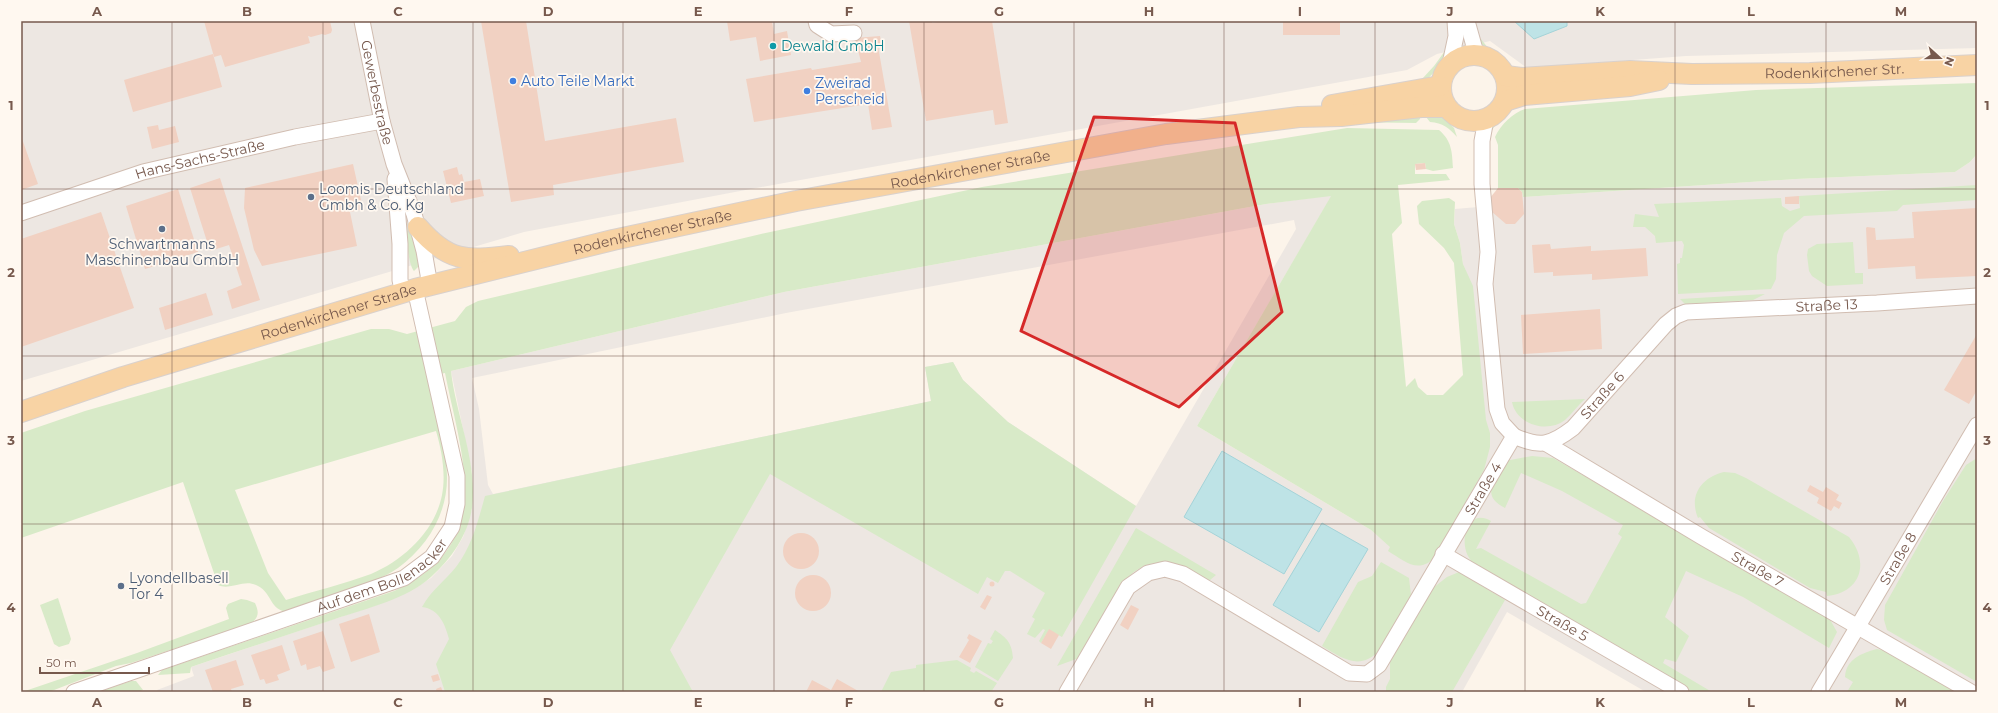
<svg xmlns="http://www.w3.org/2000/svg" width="1998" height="713" viewBox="0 0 1998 713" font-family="Montserrat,sans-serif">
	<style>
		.industrial { fill: #ede7e2; fill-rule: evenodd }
		.green { fill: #d8eac8; fill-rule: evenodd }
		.water { fill: #bee3e6; stroke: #a4d3d8 }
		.building { fill: #f1d1c2 }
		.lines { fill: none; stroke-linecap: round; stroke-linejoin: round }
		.minor-casing { stroke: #d1bdb1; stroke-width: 17 }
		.major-casing { stroke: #d9d1cd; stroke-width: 22 }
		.minor { stroke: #fff; stroke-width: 15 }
		.major { stroke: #f8d3a4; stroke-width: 20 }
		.marked { fill: #d62828; fill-opacity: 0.2; stroke: #d62828; stroke-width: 3; stroke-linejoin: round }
		.grid { fill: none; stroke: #77594d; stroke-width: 1; stroke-opacity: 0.55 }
		.culture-dot { fill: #0f9aa8; stroke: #fff8f0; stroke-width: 1.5 }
		.shop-dot { fill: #3f7fe0; stroke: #fff8f0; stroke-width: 1.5 }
		.service-dot { fill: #5c6f8a; stroke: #fff8f0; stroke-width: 1.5 }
		.labels { text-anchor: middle; stroke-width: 3.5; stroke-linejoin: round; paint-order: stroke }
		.culture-label { font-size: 14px; fill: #0d838f; stroke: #fff8f0; text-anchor: start }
		.street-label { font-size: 14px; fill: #77594d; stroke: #fff8f0 }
		.shop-label { font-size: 14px; fill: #366cbe; stroke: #fff8f0; text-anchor: start }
		.service-label { font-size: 14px; fill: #4e5e75; stroke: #fff8f0; text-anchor: start }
		.neatline { fill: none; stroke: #77594d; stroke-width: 1.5 }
		.grid-label { font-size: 13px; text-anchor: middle; font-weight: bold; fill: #77594d }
	</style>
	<rect width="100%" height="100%" fill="#fcf4ea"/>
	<g class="industrial">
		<path d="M21,21H1977V48L1686,56L1527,68L1490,41L1437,54L1407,70L756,188L524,232L21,381Z"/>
		<path d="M1977,154V692H1646L1507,612L1462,692H158L157,690L194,676L191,667L379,604L414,589L431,578L452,556L463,537L472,509L473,492L472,473L451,371L784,292L1266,204L1332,195L1197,426L1371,530L1383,540L1478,411L1467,274L1463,264L1460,243L1454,224L1455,209L1490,206L1498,188H1518L1522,192L1523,197L1796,179L1955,172L1970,162ZM1294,220L1296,229L1136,506L1008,422L963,380L953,362L925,367L931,401L493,494L488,485L479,409L472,378L786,313Z"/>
	</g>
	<g class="green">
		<path d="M1478,38L1481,39L1488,48L1515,69C1500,65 1485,52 1478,38Z"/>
		<path d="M1447,48C1444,60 1436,72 1426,80L1422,79L1434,66Z"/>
		<path d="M1977,83V154L1970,162L1955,172L1796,179L1523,197L1522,192L1518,188H1498V145L1495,137C1501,124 1513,113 1525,109L1756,90Z"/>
		<path d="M1507,107L1509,109L1496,124L1489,135L1490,128Z"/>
		<path d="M1419,110L1420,119L1416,123L1347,122Z"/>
		<path d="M1426,117H1443L1454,128L1457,137C1449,128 1443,123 1430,122Z"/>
		<path d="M1347,128L1439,130C1452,141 1452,152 1453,168L1433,171L1426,169L1425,163L1415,164V174H1446L1450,180L1398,185L1402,223L1392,234L1406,387L1415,378L1418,387L1427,395H1443L1463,375L1454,263L1444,248L1419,224L1417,206L1422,201L1449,198L1455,202L1454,224L1460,243L1463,264L1473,286L1486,420L1490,433V447L1484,470L1433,559C1417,574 1403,560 1388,551L1390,547L1371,530L1197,426L1331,196L1266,204L784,292L451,371C456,416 478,462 472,508C468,535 451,559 431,577C407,599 365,609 335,619C287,635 239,651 191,667L190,673L158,675L162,670L394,591C497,544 462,459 445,373L430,376C436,408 446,442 447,475C448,513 428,546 398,568C384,578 366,583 351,589C330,596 309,604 288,612C269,610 273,594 258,586C244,578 231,591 218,585L183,482L21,538V433L85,411L371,329H389L407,334L455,321L466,307L478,301L761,234L982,187ZM436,431C442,451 446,475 442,495C435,531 404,560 371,574C344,584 314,591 286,600L268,573L235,490Z"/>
		<path d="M1977,185V200L1903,205L1897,211L1804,216L1784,233L1777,255L1776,279L1771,289L1678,294L1677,264L1680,263V258H1682L1684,245L1682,241L1656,243L1655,236L1645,227H1633L1635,214L1659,217L1654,204L1781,198L1782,206L1790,211L1800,208L1799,196Z"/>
		<path d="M407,222L419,260L418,267L414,271C408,265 405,229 407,222Z"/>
		<path d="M1853,242L1855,273H1863V284L1827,286L1812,276L1809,271L1807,255L1808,249L1817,244Z"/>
		<path d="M1765,294L1753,300L1685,304L1680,299Z"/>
		<path d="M953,362L963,380L1008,422L1136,506L1062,637L1049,630L1041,643L1039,641L1045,630L1043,629L1035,638L1027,634L1035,619L1032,617L1045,593L1010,571H1005L998,583L987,577L978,594L770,474L670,650L693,692H445L436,664L449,639C445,624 439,609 422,607C432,589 444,582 456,567C472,546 478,521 485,496L931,401L925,367Z"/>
		<path d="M1585,399C1578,405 1572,414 1565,420C1547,434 1516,424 1512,402Z"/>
		<path d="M1532,456L1553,458L1828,616L1837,632L1829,648L1743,597L1686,571L1665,617L1689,636L1676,662L1665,659L1663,663L1712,692H1693L1474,565C1471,560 1467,556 1466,551C1461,534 1470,509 1491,521L1476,549L1481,548L1581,604L1586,603L1622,537L1618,534L1623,525L1562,491L1521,473L1505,508C1479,495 1496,480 1505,461Z"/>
		<path d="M1977,458V682L1887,630L1884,620L1885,605L1943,501L1966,465Z"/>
		<path d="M1724,472L1735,473L1746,478L1849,537C1870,562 1861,593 1827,596L1826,592L1810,588L1709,528L1700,517L1698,518C1688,494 1703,477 1724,472Z"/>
		<path d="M1136,528L1216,575L1210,580H1205C1172,566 1155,550 1125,580L1079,658L1057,666Z"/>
		<path d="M1381,562L1409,578L1411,595L1380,650C1360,671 1343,659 1322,646L1358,582L1372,576Z"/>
		<path d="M1459,572L1505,600L1452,692H1386V687L1390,679V662L1396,650L1433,588L1447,577Z"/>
		<path d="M58,598L71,639L69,644L59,647L54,644L40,605Z"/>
		<path d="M241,599L247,600L255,603C259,612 259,616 252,623L131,663L116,666L49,692H22L137,653L229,619L226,608L228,604Z"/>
		<path d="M995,630C1007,638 1012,643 1013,658L998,681L975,667L988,643L991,644L993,641L990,639Z"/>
		<path d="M1877,649L1890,652L1958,692H1847L1853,682L1845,677C1846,659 1862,653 1877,649Z"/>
		<path d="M957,660L971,668L970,671L974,673L976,671L997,683L991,692H881L891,672L916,668V665Z"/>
		<path d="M131,681H136L143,690L137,692H98Z"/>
	</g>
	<g class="water">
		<path d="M1514,21H1567V26L1534,39Z"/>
		<path d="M1222,451L1322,509L1284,574L1184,517Z"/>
		<path d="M1322,523L1368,549L1319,632L1273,605Z"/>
	</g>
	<g class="building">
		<path d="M204,21H330L332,30L331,33L325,35L322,34L311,37L308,36L310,43L225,67L221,55L214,57Z"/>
		<path d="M481,21H526L545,141L676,118L684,162L553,185L554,195L511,202Z"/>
		<path d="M727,21H772L774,34L787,31L791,55L760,61L756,37L730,41Z"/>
		<path d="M909,21H932V23L944,21H992L1008,123L995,125L993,110L926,121Z"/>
		<rect x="1283" y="21" width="57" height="14"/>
		<path d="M880,36L882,45L878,46L892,127L872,130L868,104L754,122L746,79L811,68L812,70L861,62L855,38Z"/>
		<path d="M213,54L222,87L133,112L124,80Z"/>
		<path d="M158,125L159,130L175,126L179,142L152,149L147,127Z"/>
		<path d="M21,136L38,184L21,190Z"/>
		<path d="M1425,163L1426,169L1416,170L1415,164Z"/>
		<path d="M353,164L363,209L350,212L357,246L262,266L254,250L244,208L245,188Z"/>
		<path d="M457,167L459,175L462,174L464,182L480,179L484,196L451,203L443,171Z"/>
		<path d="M220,178L260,300L232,309L227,291L242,285L229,245L210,251L190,188Z"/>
		<path d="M1498,188H1518L1522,192L1524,214L1515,224H1506L1491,211L1490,198Z"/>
		<path d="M178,189L198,252L145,269L126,206Z"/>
		<path d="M1799,196V204H1785V197Z"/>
		<path d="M1977,208V276L1916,279L1915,266L1868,269L1866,228L1867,227L1875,228L1876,240L1914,238L1912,212Z"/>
		<path d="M101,212L134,308L21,347V239Z"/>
		<path d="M1550,244L1551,249L1591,246V251L1646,248L1648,276L1592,280V274L1553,276V272L1534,273L1532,245Z"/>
		<path d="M206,293L213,315L165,330L159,308Z"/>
		<path d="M1600,309L1602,349L1523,354L1521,315Z"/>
		<path d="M1977,334V390L1969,404L1944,390Z"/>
		<path d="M1810,485L1823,492L1826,487L1839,495L1836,500L1842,503L1839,509L1834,506L1831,511L1817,503L1819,498L1807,491Z"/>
		<circle cx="801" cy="551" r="18"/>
		<circle cx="813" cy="593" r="18"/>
		<circle cx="992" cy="584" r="2.5"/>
		<path d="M987,595L992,597L985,610L980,607Z"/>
		<path d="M1131,605L1139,609L1128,630L1120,625Z"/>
		<path d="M369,614L380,652L351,662L339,624Z"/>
		<path d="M1049,629L1059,635L1051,649L1041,643Z"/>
		<path d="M323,631L335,668L323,672L320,666L307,670L306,664L301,666L293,641Z"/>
		<path d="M969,634L982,641L970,663L959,657L969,640L967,638Z"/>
		<path d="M282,645L290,670L277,675L279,680L266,684L264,679L260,680L251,655Z"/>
		<path d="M236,660L244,685L231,689L232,692H213L205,670Z"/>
		<path d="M438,674L440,680L433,682L431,676Z"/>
		<path d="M837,679L860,692H806L812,680L831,690Z"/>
		<path d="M441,687L443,692H437L436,689Z"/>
	</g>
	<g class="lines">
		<g class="minor-casing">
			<g id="minor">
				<path id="s1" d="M362,21L382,121L394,164L414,214L424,251L430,286"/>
				<path d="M816,21L817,25L831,34L854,33"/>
				<path d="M1467,21L1476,53L1480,54"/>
				<path d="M1450,64L1456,36L1455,21"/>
				<path d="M395,179L400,244V280L403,293"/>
				<path id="s2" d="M21,213L143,172L295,137L382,121"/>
				<path id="s3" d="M1514,436C1540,448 1551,445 1573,428L1666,324L1676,316L1686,312L1877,303L1977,296"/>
				<path id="s4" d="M1547,444L1702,537L1971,692"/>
				<path id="s5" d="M1443,554L1681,692"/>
				<path id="s6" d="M74,692L404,578L432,557L452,527L457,504V476L415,289"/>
				<path id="s7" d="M1067,692L1128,587L1148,573L1165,569L1183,574L1349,673L1367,674L1379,665L1514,436L1502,423L1497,409L1485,284L1488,252L1482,184V141L1486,119"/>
				<path id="s8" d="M1819,692L1977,425"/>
			</g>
		</g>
		<g class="major-casing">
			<g id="major">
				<circle cx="1474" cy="88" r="33"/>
				<path id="s9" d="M1506,76L1521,78L1630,71L1692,74L1810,73L1977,65"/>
				<path d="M1505,101L1524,95L1630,86L1659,80"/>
				<path d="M1332,105L1440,86"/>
				<path d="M418,227C448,262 466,261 509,256"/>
				<path id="s10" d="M21,412L123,377L415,289L613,240L796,201L1166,134L1299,117L1341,116L1421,107H1446"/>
			</g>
		</g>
		<use href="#minor" class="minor"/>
		<use href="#major" class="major"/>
	</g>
	<path class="marked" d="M1094,117L1235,123L1282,312L1179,407L1021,331Z"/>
	<path class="grid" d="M172,21V692M323,21V692M473,21V692M623,21V692M774,21V692M924,21V692M1074,21V692M1224,21V692M1375,21V692M1525,21V692M1675,21V692M1826,21V692M21,189H1977M21,356H1977M21,524H1977"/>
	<circle class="culture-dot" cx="773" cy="46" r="4"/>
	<g class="shop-dot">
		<circle cx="513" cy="81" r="4"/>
		<circle cx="807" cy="91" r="4"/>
	</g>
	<g class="service-dot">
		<circle cx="311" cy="197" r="4"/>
		<circle cx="162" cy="229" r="4"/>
		<circle cx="121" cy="586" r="4"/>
	</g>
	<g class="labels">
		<g class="culture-label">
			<text x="781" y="51">Dewald GmbH</text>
		</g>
		<g class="street-label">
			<text dy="5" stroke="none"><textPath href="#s9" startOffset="329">Rodenkirchener Str.</textPath></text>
			<text dy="5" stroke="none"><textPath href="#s1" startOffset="73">Gewerbestraße</textPath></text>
			<text dy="5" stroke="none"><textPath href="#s2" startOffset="187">Hans-Sachs-Straße</textPath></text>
			<text dy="5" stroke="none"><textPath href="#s10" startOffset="981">Rodenkirchener Straße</textPath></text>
			<text dy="5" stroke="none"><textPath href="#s10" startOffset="657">Rodenkirchener Straße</textPath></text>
			<text dy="5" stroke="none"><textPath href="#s3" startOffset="368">Straße 13</textPath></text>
			<text dy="5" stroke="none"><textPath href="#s10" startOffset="333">Rodenkirchener Straße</textPath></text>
			<text dy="5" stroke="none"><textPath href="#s3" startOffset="108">Straße 6</textPath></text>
			<text dy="5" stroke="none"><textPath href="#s7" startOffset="613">Straße 4</textPath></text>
			<text dy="5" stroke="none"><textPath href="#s8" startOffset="155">Straße 8</textPath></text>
			<text dy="5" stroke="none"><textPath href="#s4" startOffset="245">Straße 7</textPath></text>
			<text dy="5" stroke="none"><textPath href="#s6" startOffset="331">Auf dem Bollenacker</textPath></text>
			<text dy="5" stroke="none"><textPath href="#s5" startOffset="138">Straße 5</textPath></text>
		</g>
		<g class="shop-label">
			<text x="521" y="86">Auto Teile Markt</text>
			<text x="815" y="88">Zweirad<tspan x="815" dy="16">Perscheid</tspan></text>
		</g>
		<g class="service-label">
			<text x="319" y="194">Loomis Deutschland<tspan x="319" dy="16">Gmbh &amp; Co. Kg</tspan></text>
			<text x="162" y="249" text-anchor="middle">Schwartmanns<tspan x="162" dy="16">Maschinenbau GmbH</tspan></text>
			<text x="129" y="583">Lyondellbasell<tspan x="129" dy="16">Tor 4</tspan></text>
		</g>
	</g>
	<rect width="1998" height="713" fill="none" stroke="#fff8f0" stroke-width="44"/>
	<g transform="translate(1940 58) rotate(111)" stroke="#fff8f0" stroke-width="3" paint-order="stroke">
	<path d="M0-3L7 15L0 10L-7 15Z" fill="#77594d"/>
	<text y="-6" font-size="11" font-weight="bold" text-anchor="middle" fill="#77594d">N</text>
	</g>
	<path d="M40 667v6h109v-6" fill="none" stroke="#77594d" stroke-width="2"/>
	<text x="46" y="667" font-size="12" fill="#77594d" stroke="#fff8f0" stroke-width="3" paint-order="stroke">50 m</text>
	<rect x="22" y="22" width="1954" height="669" class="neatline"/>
	<g class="grid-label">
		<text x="97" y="16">A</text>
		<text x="247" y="16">B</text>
		<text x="398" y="16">C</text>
		<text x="548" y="16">D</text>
		<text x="698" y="16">E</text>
		<text x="849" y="16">F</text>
		<text x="999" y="16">G</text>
		<text x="1149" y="16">H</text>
		<text x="1300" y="16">I</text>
		<text x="1450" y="16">J</text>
		<text x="1600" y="16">K</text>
		<text x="1751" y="16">L</text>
		<text x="1901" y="16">M</text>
		<text x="11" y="110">1</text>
		<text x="1987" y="110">1</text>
		<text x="11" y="277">2</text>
		<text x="1987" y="277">2</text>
		<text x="11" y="445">3</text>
		<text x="1987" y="445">3</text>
		<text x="11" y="612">4</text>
		<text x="1987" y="612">4</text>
		<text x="97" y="707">A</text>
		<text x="247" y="707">B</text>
		<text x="398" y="707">C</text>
		<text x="548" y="707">D</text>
		<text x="698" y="707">E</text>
		<text x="849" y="707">F</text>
		<text x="999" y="707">G</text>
		<text x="1149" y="707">H</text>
		<text x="1300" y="707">I</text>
		<text x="1450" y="707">J</text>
		<text x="1600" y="707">K</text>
		<text x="1751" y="707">L</text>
		<text x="1901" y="707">M</text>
	</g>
</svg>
